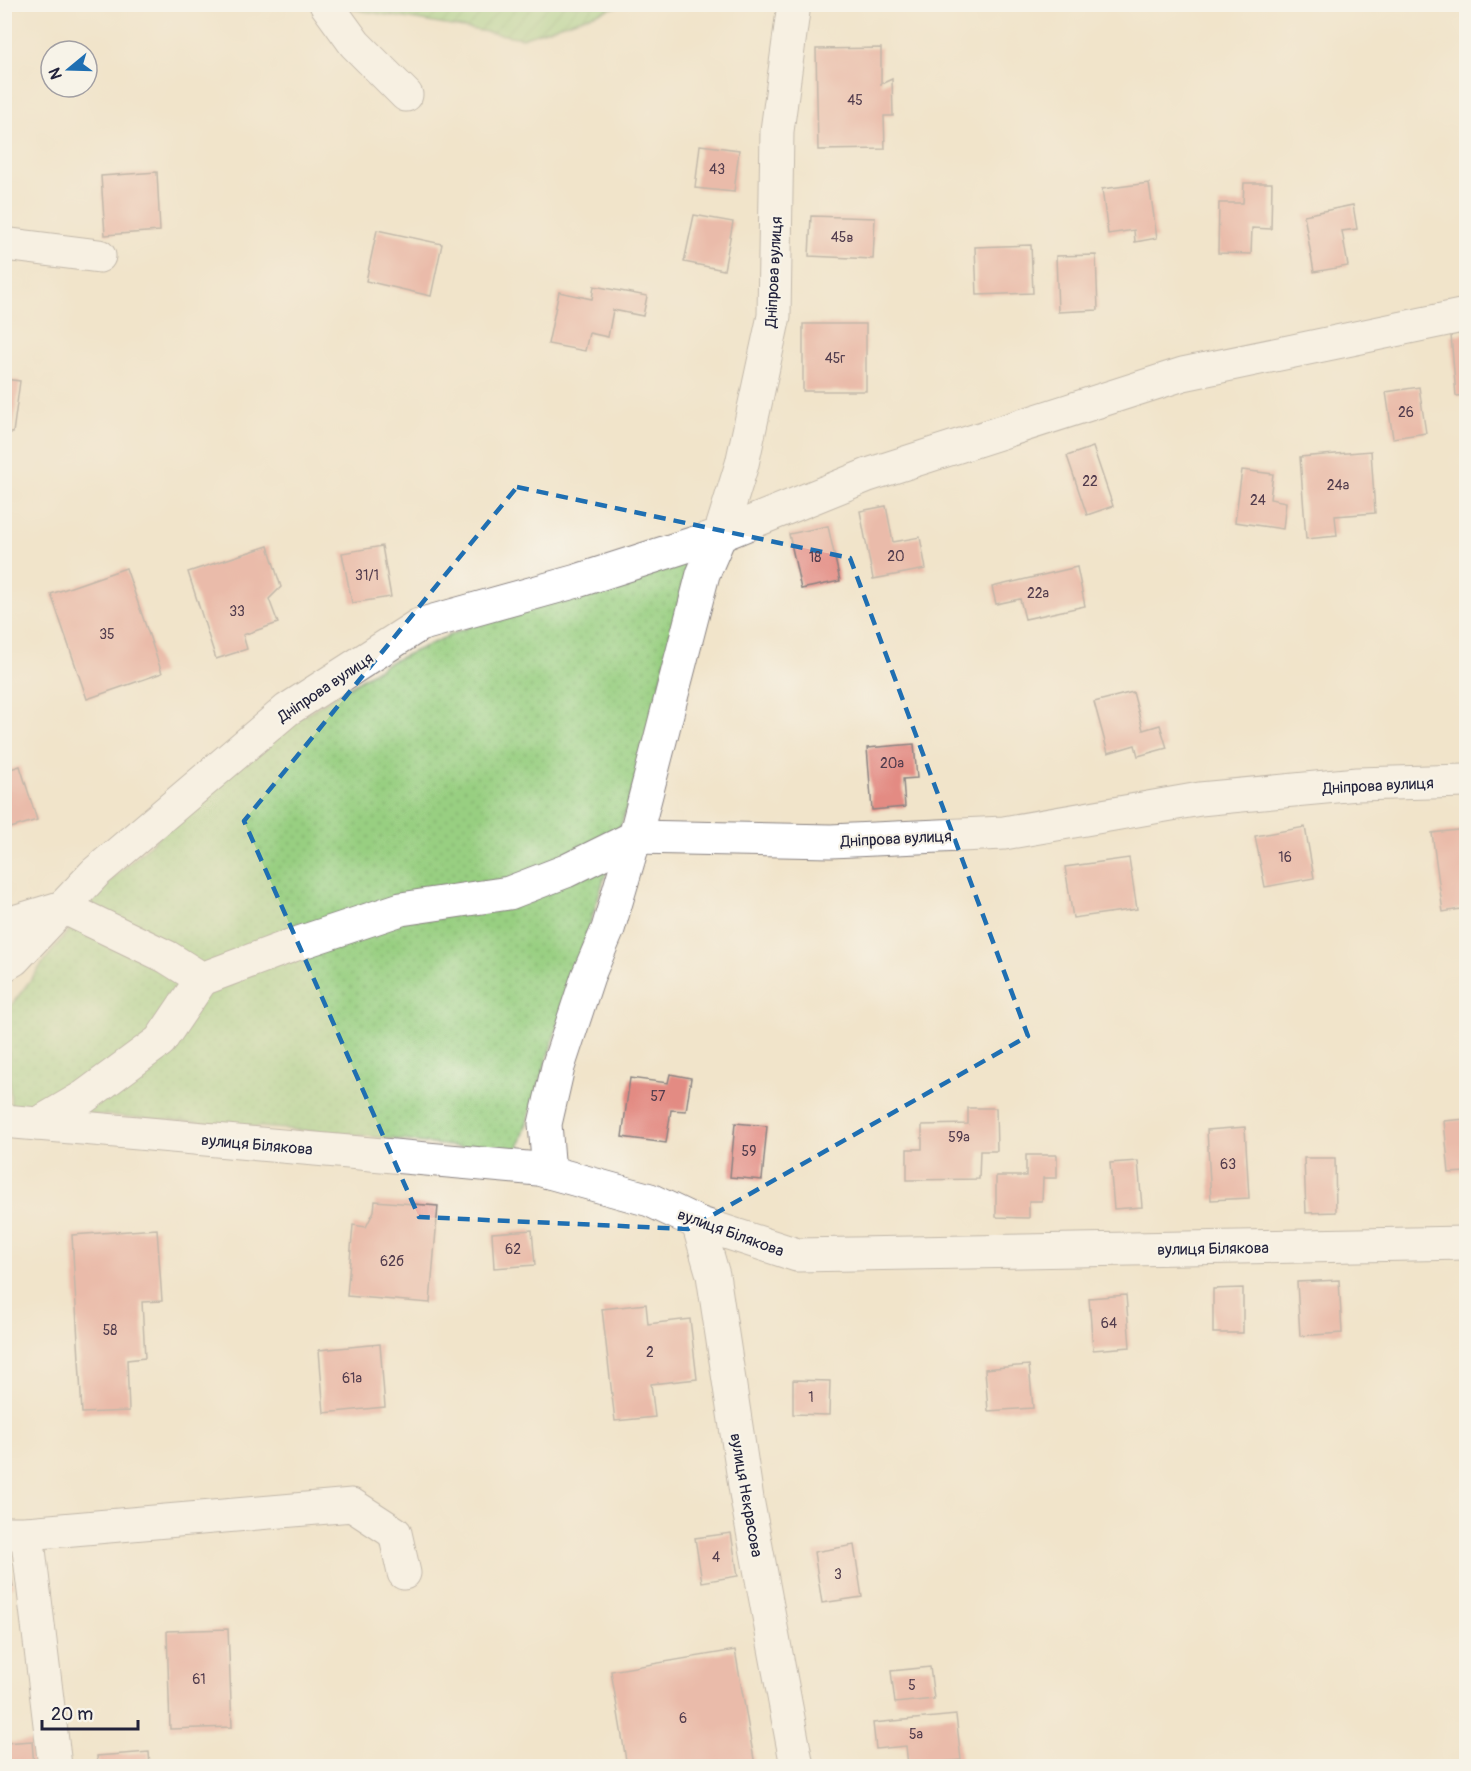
<svg xmlns="http://www.w3.org/2000/svg" width="1471" height="1771" viewBox="0 0 1471 1771" font-family="Pangolin,sans-serif">
	<style>
		.park { fill: url(#park-dots); stroke: #5d785e; stroke-width: 1.5 }
		.garden { fill: url(#garden-furrows); stroke: #5d785e; stroke-width: 1.5 }
		.building { fill: #e38b83 }
		.lines { fill: none; stroke-linecap: round; stroke-linejoin: round }
		.minor-casing { stroke: #8a8382; stroke-width: 35 }
		.minor { stroke: #fff; stroke-width: 33 }
		.marked { fill: none; stroke: #1f6fb2; stroke-width: 4.5; stroke-dasharray: 12 8; stroke-linejoin: round }
		.labels { text-anchor: middle; stroke-width: 4.5; stroke-linejoin: round; paint-order: stroke }
		.number-label { font-size: 14px; fill: #523c4d }
		.street-label { font-size: 16px; fill: #22223b; stroke: #f7f3e8 }
	</style>
	<defs>
		<pattern id="park-dots" width="8" height="8" patternUnits="userSpaceOnUse" patternTransform="scale(1.5)"><rect width="8" height="8" fill="#98cf81"/><path d="M2 2h.1M6 6h.1" fill="none" stroke="#83b170" stroke-width="1.8" stroke-linecap="round"/></pattern>
		<pattern id="garden-furrows" width="10" height="10" patternUnits="userSpaceOnUse" patternTransform="scale(1.5)"><rect width="10" height="10" fill="#98cf81"/><path d="M-1 1l2-2M0 10L10 0M9 11l2-2" fill="none" stroke="#83b170"/></pattern>
	</defs>
	<rect width="100%" height="100%" fill="#f7f3e8"/>
	<filter id="ink" filterUnits="userSpaceOnUse"><feTurbulence type="fractalNoise" baseFrequency=".0167" numOctaves="2"/><feDisplacementMap in="SourceGraphic" scale="12" xChannelSelector="R" yChannelSelector="G"/><feConvolveMatrix kernelMatrix="1 2 1 2 8 2 1 2 1" color-interpolation-filters="sRGB"/></filter>
	<filter id="wash" filterUnits="userSpaceOnUse"><feTurbulence type="fractalNoise" baseFrequency=".008" numOctaves="4" result="noise"/><feDisplacementMap in="SourceGraphic" scale="24" xChannelSelector="R" yChannelSelector="G"/><feGaussianBlur stdDeviation="1.35" result="paint"/><feColorMatrix in="noise" values="0 0 0 0 0 0 0 0 0 0 0 0 0 0 0 0 0 1.4 0 .05"/><feComposite in="paint" operator="in"/></filter>
	<g filter="url(#wash)">
		<rect width="100%" height="100%" fill="#f1e4ca"/>
		<path class="park" d="M689,559L646,746L517,1154L350,1134L11,1108L7,1011L59,942L107,884L267,738L386,664L502,612Z"/>
		<path class="garden" d="M327,5H622L522,38Z"/>
		<g id="blocks">
			<g class="building">
				<path d="M881,48V84L892,79L893,116H884L885,149L818,150L816,49Z"/>
				<path d="M700,145L739,150L734,192L695,188Z"/>
				<path d="M157,172L160,231L105,235L101,176Z"/>
				<path d="M1149,183L1157,238L1135,242L1134,230L1108,234L1102,189Z"/>
				<path d="M1244,183H1272L1271,229L1252,228L1251,254L1218,253L1219,203H1243Z"/>
				<path d="M1353,205L1357,229L1342,231L1348,266L1314,272L1304,215Z"/>
				<path d="M694,215L733,222L724,270L684,262Z"/>
				<path d="M811,216L875,218L873,259L809,256Z"/>
				<path d="M377,230L442,244L431,296L366,281Z"/>
				<path d="M1031,245L1033,293L977,295L975,247Z"/>
				<path d="M1096,255L1098,310L1058,312L1056,256Z"/>
				<path d="M594,286L647,296L643,316L613,310L608,337L589,333L585,351L548,344L559,292L592,299Z"/>
				<rect x="803" y="324" width="63" height="67"/>
				<path d="M1466,333V395L1456,396L1451,335Z"/>
				<path d="M4,379L20,381L13,433L4,432Z"/>
				<path d="M1419,387L1426,433L1393,438L1386,392Z"/>
				<path d="M1093,447L1113,506L1087,515L1067,456Z"/>
				<path d="M1371,451L1375,513L1335,516L1337,536L1306,539L1300,457Z"/>
				<path d="M1242,470L1273,474L1270,499L1286,502L1283,529L1235,522Z"/>
				<path d="M886,506L893,542L920,537L926,569L873,579L860,511Z"/>
				<path d="M828,526L840,581L801,589L789,534Z"/>
				<path d="M268,546L281,587L269,599L278,623L243,635L247,649L216,659L188,572Z"/>
				<path d="M382,546L391,597L352,603L342,553Z"/>
				<path d="M1077,567L1085,606L1025,619L1020,599L996,604L992,587Z"/>
				<path d="M126,568L162,673L87,699L51,594Z"/>
				<path d="M1133,692L1143,730L1160,725L1167,748L1138,756L1135,745L1108,753L1094,702Z"/>
				<path d="M914,744L917,778L903,779L905,807L872,810L867,748Z"/>
				<path d="M20,766L37,820L4,830V771Z"/>
				<path d="M1305,827L1314,878L1265,887L1255,836Z"/>
				<path d="M1466,829V908L1443,912L1432,833Z"/>
				<path d="M1129,858L1137,909L1073,918L1065,867Z"/>
				<path d="M670,1074L691,1078L686,1111L671,1110L666,1143L622,1137L630,1078L668,1083Z"/>
				<path d="M968,1108H996L997,1151H980L979,1179L907,1180V1149H922V1125L968,1124Z"/>
				<path d="M1466,1119V1172L1449,1173L1444,1121Z"/>
				<path d="M735,1123L767,1126L762,1180L730,1177Z"/>
				<path d="M1245,1127L1249,1198L1211,1200L1207,1130Z"/>
				<path d="M1026,1155H1057V1178H1043L1042,1201H1029V1218L996,1217V1176H1026Z"/>
				<path d="M1304,1158H1335L1336,1212L1306,1213Z"/>
				<path d="M1138,1161L1142,1207L1114,1209L1110,1163Z"/>
				<path d="M375,1201L438,1206L430,1303L347,1296L353,1225L366,1227L374,1211Z"/>
				<path d="M157,1229L162,1301L142,1302L145,1358L127,1360L129,1411L82,1413L72,1235Z"/>
				<path d="M532,1230L535,1265L494,1268L492,1233Z"/>
				<path d="M1339,1280L1342,1333L1300,1336L1297,1282Z"/>
				<path d="M1243,1288V1333H1213V1289Z"/>
				<path d="M1126,1295L1130,1347L1093,1350L1089,1298Z"/>
				<path d="M646,1304L648,1324L690,1319L697,1379L651,1384L655,1417L615,1421L602,1309Z"/>
				<path d="M380,1344L385,1407L324,1413L319,1350Z"/>
				<path d="M1029,1365L1033,1408L988,1411L985,1369Z"/>
				<path d="M793,1380L830,1381L829,1415L793,1414Z"/>
				<path d="M731,1533L738,1576L702,1582L695,1538Z"/>
				<path d="M854,1545L862,1597L822,1603L814,1552Z"/>
				<path d="M4,1547H7L13,1587L4,1588Z"/>
				<path d="M228,1629L232,1727L170,1729L167,1631Z"/>
				<path d="M735,1650L755,1765L627,1766L611,1671Z"/>
				<path d="M930,1667L934,1699L895,1703L891,1671Z"/>
				<path d="M956,1715L961,1760L908,1765L906,1746L876,1749L873,1723Z"/>
				<path d="M32,1741L34,1766H4V1743Z"/>
				<path d="M149,1752L150,1766H98L97,1756Z"/>
			</g>
		</g>
	</g>
	<g filter="url(#ink)">
		<use href="#blocks" fill-opacity="0" stroke="#8a8382" stroke-width="1.5"/>
		<g class="lines">
			<g class="minor-casing">
				<g id="minor">
					<path d="M326,4L355,44L406,95"/>
					<path d="M4,244L99,256"/>
					<path d="M4,925L63,907L167,957L202,979L293,945L401,909L509,893L566,871L635,837L831,841L1004,833L1200,799L1357,784L1466,781"/>
					<path d="M4,965L14,959L95,873L287,710L419,625L577,581L720,535L868,475L1183,374L1466,315"/>
					<path d="M4,1121L538,1169L650,1200L698,1223L797,1255L1466,1243"/>
					<path d="M38,1124L84,1097L160,1041L202,979"/>
					<path d="M549,1172L545,1124L558,1067L588,976L608,929L635,837L703,574L720,535L742,464L774,316L777,131L794,4"/>
					<path d="M698,1223L713,1275L747,1499L797,1766"/>
					<path d="M6,1533H27L55,1766"/>
					<path d="M27,1533L352,1505L395,1533L404,1573"/>
				</g>
			</g>
			<use href="#minor" class="minor"/>
		</g>
	</g>
	<path d="M0 0H1471V1771H0ZM517,487L850,558L1028,1036L688,1229L419,1217L244,821Z" fill="#f1e4ca" fill-opacity=".55" fill-rule="evenodd"/>
	<path class="marked" d="M517,487L850,558L1028,1036L688,1229L419,1217L244,821Z"/>
	<g class="labels">
		<g class="number-label">
			<text x="855" y="105">45</text>
			<text x="717" y="174">43</text>
			<text x="842" y="242">45в</text>
			<text x="835" y="363">45г</text>
			<text x="1406" y="417">26</text>
			<text x="1090" y="486">22</text>
			<text x="1338" y="490">24а</text>
			<text x="1258" y="505">24</text>
			<text x="896" y="561">20</text>
			<text x="815" y="562">18</text>
			<text x="367" y="580">31/1</text>
			<text x="1038" y="598">22а</text>
			<text x="237" y="616">33</text>
			<text x="107" y="639">35</text>
			<text x="892" y="768">20а</text>
			<text x="1285" y="862">16</text>
			<text x="658" y="1101">57</text>
			<text x="959" y="1142">59а</text>
			<text x="749" y="1156">59</text>
			<text x="1228" y="1169">63</text>
			<text x="513" y="1254">62</text>
			<text x="392" y="1266">62б</text>
			<text x="1109" y="1328">64</text>
			<text x="110" y="1335">58</text>
			<text x="650" y="1357">2</text>
			<text x="352" y="1383">61а</text>
			<text x="811" y="1402">1</text>
			<text x="716" y="1562">4</text>
			<text x="838" y="1579">3</text>
			<text x="199" y="1684">61</text>
			<text x="912" y="1690">5</text>
			<text x="683" y="1723">6</text>
			<text x="916" y="1739">5а</text>
		</g>
		<g class="street-label">
			<text transform="translate(773 272) rotate(-87)" y="6">Дніпрова вулиця</text>
			<text transform="translate(325 687) rotate(-34)" y="6">Дніпрова вулиця</text>
			<text transform="translate(1378 785) rotate(-3)" y="6">Дніпрова вулиця</text>
			<text transform="translate(896 838) rotate(-3)" y="6">Дніпрова вулиця</text>
			<text transform="translate(257 1144) rotate(5)" y="6">вулиця Білякова</text>
			<text transform="translate(731 1232) rotate(20)" y="6">вулиця Білякова</text>
			<text transform="translate(1213 1248) rotate(-1)" y="6">вулиця Білякова</text>
			<text transform="translate(747 1495) rotate(80)" y="6">вулиця Нєкрасова</text>
		</g>
	</g>
	<rect width="1471" height="1771" fill="none" stroke="#f7f3e8" stroke-width="24"/>
	<g transform="translate(69 69) rotate(251)"><circle r="28" fill="#f7f3e8" stroke="#a29fa3" stroke-width="1.5"/>
	<path d="M0-4.5L10 22L0 15L-10 22Z" fill="#1f6fb2"/>
	<text y="-9" font-size="16" font-weight="bold" text-anchor="middle" fill="#22223b">N</text>
	</g>
	<path d="M42 1720v9h96v-9" fill="none" stroke="#22223b" stroke-width="3"/>
	<text x="51" y="1720" font-size="18" fill="#22223b" stroke="#f7f3e8" stroke-width="4.5" paint-order="stroke">20 m</text>
</svg>
